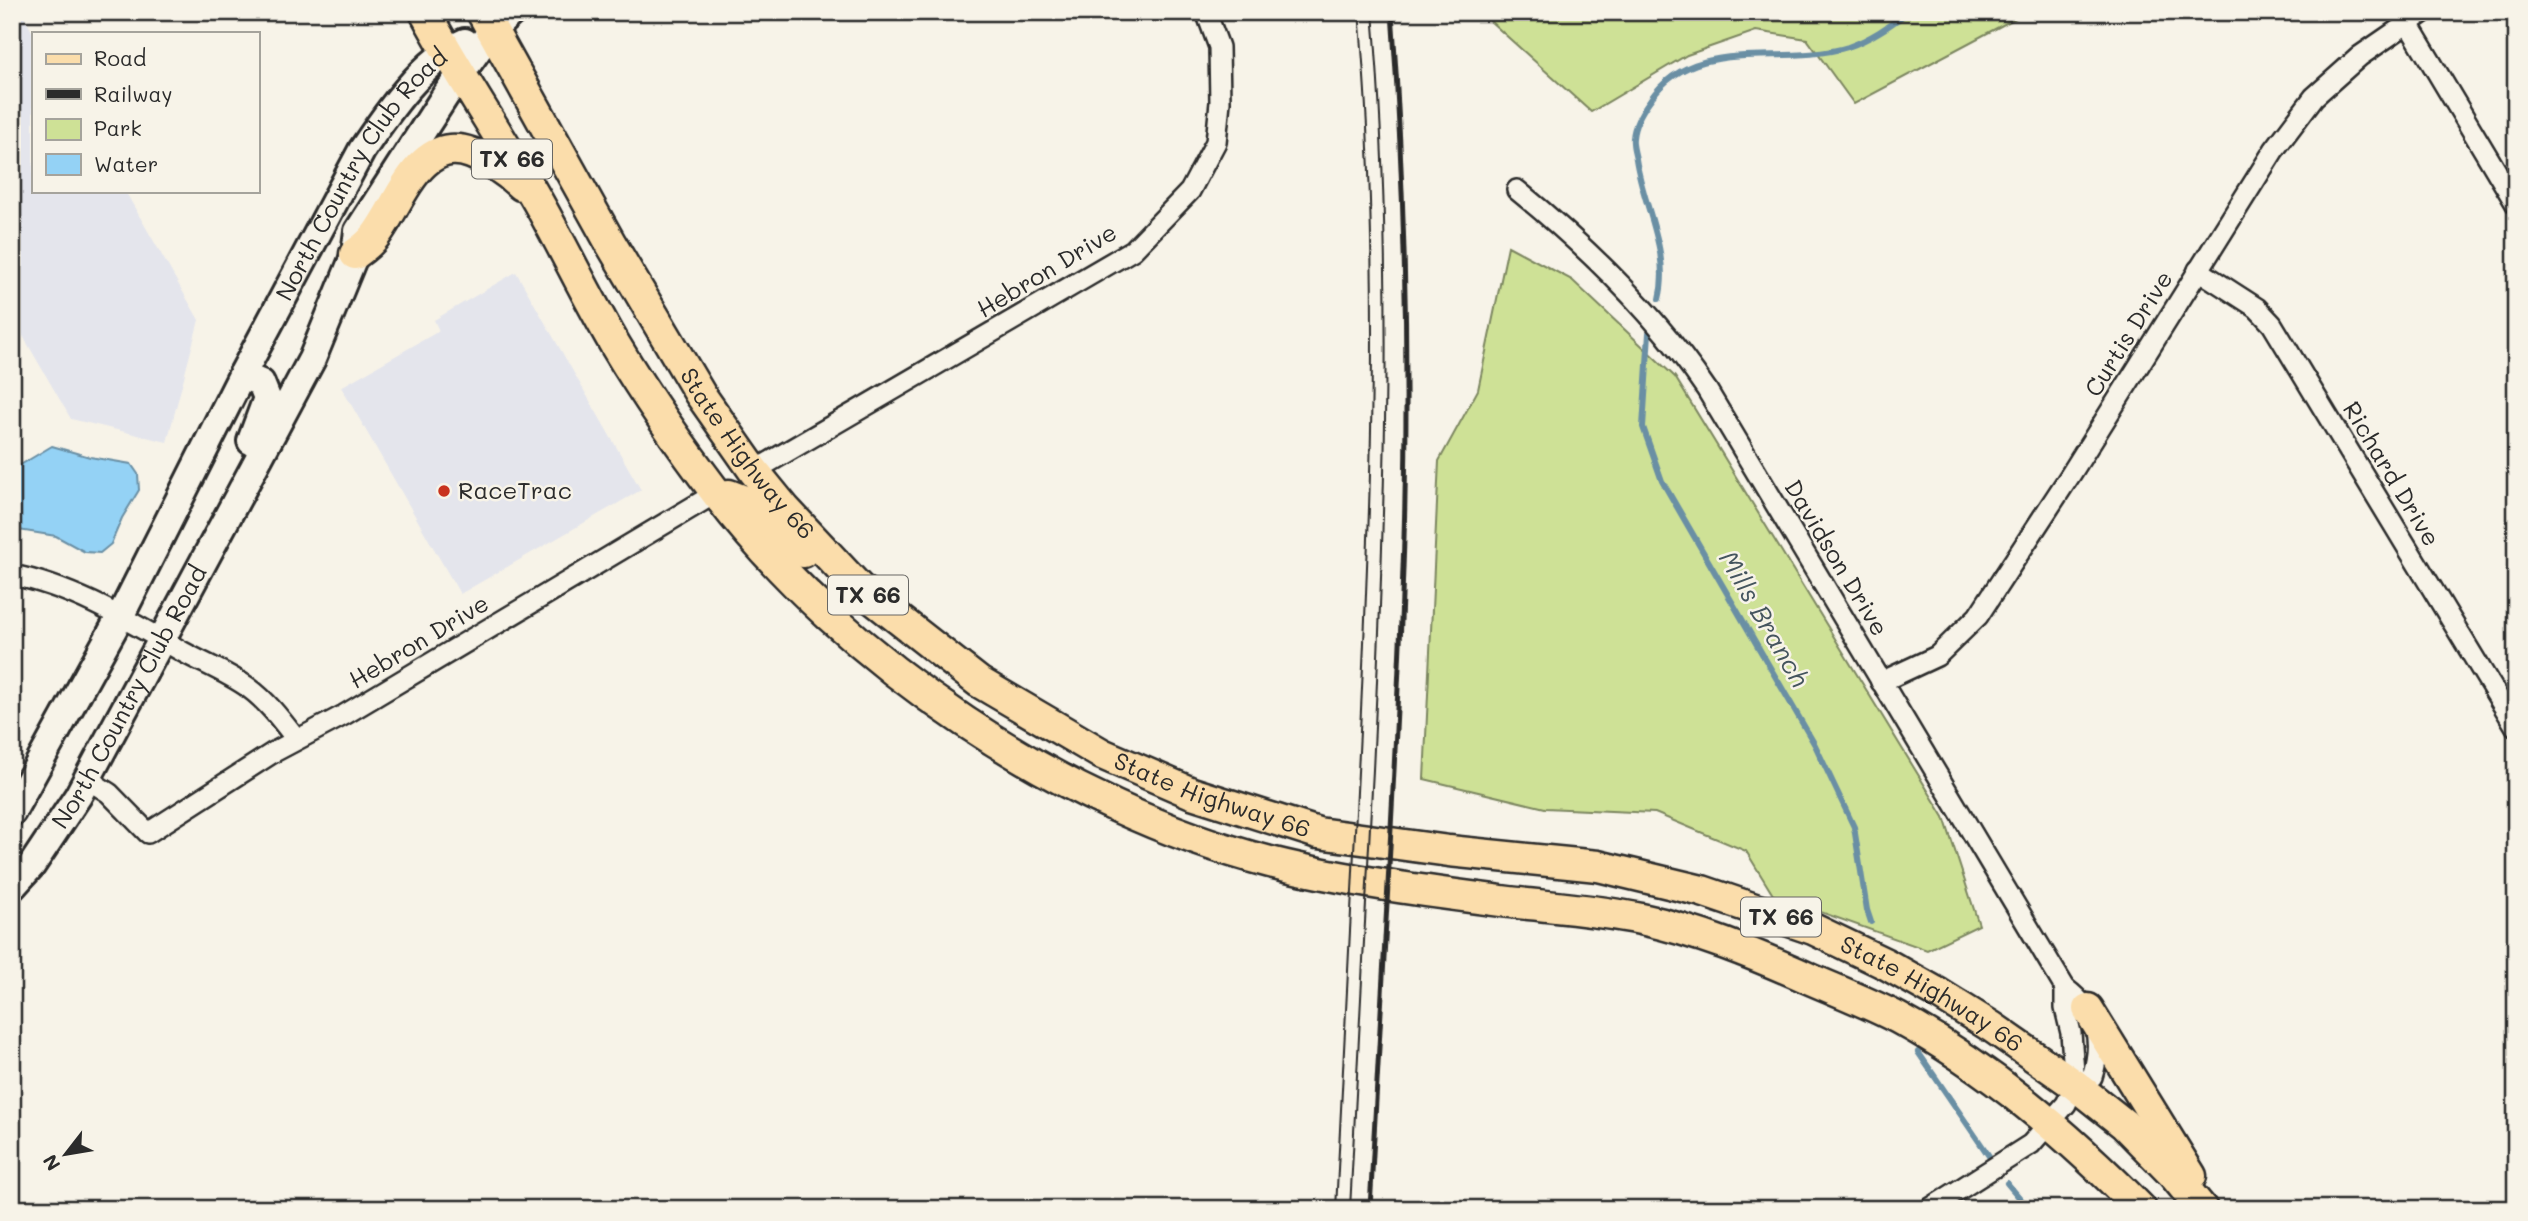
<svg xmlns="http://www.w3.org/2000/svg" width="2528" height="1221" viewBox="0 0 2528 1221" font-family="Mali,sans-serif">
	<style>
		.built { fill: #e4e5ec }
		.green { fill: #cee196; stroke: #7c8660; stroke-width: 2 }
		.water { fill: #94d2f5; stroke: #6a8fa4; stroke-width: 2 }
		.lines { fill: none; stroke-linecap: round; stroke-linejoin: round }
		.stream { stroke: #6a8fa4; stroke-width: 6 }
		.street-casing { stroke: #2b2b2b; stroke-width: 24 }
		.secondary-casing { stroke: #2b2b2b; stroke-width: 32 }
		.primary-casing { stroke: #2b2b2b; stroke-width: 35 }
		.street { stroke: #f7f3e8; stroke-width: 19 }
		.secondary { stroke: #f7f3e8; stroke-width: 26 }
		.primary { stroke: #fbddab; stroke-width: 30 }
		.tram { stroke: #2b2b2b; stroke-width: 2 }
		.rail { stroke: #2b2b2b; stroke-width: 5 }
		.poi-dot { fill: #c8321e; stroke: #f7f3e8; stroke-width: 2.5 }
		.labels { text-anchor: middle; stroke-width: 5; stroke-linejoin: round; paint-order: stroke }
		.shield { fill: #f7f3e8; stroke: #686764; stroke-width: 2 }
		.shield-label { font-size: 23px; font-weight: bold; fill: #2b2b2b }
		.street-label { font-size: 24px; fill: #2b2b2b; stroke: #f7f3e8 }
		.poi-label { font-size: 24px; fill: #2b2b2b; stroke: #f7f3e8; text-anchor: start }
		.water-label { font-size: 26px; font-style: italic; fill: #45555e; stroke: #f7f3e8 }
	</style>
	<rect width="100%" height="100%" fill="#f7f3e8"/>
	<filter id="ink" filterUnits="userSpaceOnUse"><feTurbulence type="fractalNoise" baseFrequency=".0143" numOctaves="2"/><feDisplacementMap in="SourceGraphic" scale="14" xChannelSelector="R" yChannelSelector="G"/><feConvolveMatrix kernelMatrix="1 2 1 2 8 2 1 2 1" color-interpolation-filters="sRGB"/></filter>
	<g filter="url(#ink)">
		<g class="built">
			<path d="M12,12H21L33,33V191H125L199,320L167,442L71,419L12,317Z"/>
			<path d="M516,272L641,490L460,594L341,387L439,331L434,320Z"/>
		</g>
		<g class="green">
			<path d="M1495,12H2027L1854,104L1807,39L1756,31L1687,55L1591,112L1490,21Z"/>
			<path d="M1508,246L1572,280L1675,377L1944,817L1979,925L1927,950L1773,895L1746,851L1655,813L1545,808L1424,779L1439,461L1478,390Z"/>
		</g>
		<path class="water" d="M52,446L90,457L131,464L138,474L139,490L122,518L111,544L100,553L85,552L56,536L12,529V470Z"/>
		<g class="lines">
			<g class="stream">
				<path d="M1659,299C1671,252 1643,206 1636,159C1635,153 1632,145 1633,138C1634,124 1642,111 1650,100C1695,33 1782,68 1848,47C1871,39 1889,26 1908,12"/>
				<path d="M1649,333L1643,427L1662,481L1815,745L1854,827L1867,910L1871,922"/>
				<path d="M1918,1052L1989,1156"/>
				<path d="M2007,1183L2029,1209"/>
			</g>
			<g class="street-casing">
				<g id="street">
					<path d="M2407,22L2516,204"/>
					<path d="M1517,190C1588,248 1656,314 1707,390L2065,988C2097,1012 2104,1039 2092,1077L2075,1085"/>
					<path d="M2198,270L2257,308L2272,324L2516,727"/>
					<path d="M754,471L1133,250L1190,191L1216,142L1220,102L1219,47L1206,12"/>
					<path d="M12,575C74,587 129,621 183,652C205,664 228,673 249,688C268,702 282,721 296,739"/>
					<path d="M1881,682L1937,656L1978,616L2071,474L2274,150L2314,97L2360,56L2424,12"/>
					<path d="M87,779L109,793L148,833L274,752L344,715L716,493"/>
					<path d="M1929,1209L2031,1144L2066,1104L2075,1085L2071,1033L2065,1008V988"/>
				</g>
			</g>
			<g class="secondary-casing">
				<g id="secondary">
					<path d="M242,375L261,383L267,398L251,441"/>
					<path id="s1" d="M12,812L120,617L242,375L362,150C387,113 423,60 465,42"/>
					<path id="s2" d="M12,887L32,865L78,796L312,359L355,254L358,231L445,96L492,30L512,12"/>
				</g>
			</g>
			<g class="primary-casing">
				<g id="primary">
					<path d="M425,12C460,77 502,138 538,202C565,250 589,301 617,348C647,398 682,448 717,494C846,663 1064,809 1270,862C1346,881 1431,892 1509,902C1553,907 1598,910 1641,919C1698,931 1754,954 1808,978C1838,991 1869,1003 1898,1018C1990,1068 2068,1135 2141,1209"/>
					<path id="s3" d="M482,12L611,244L700,394L754,471L785,509L859,588L979,682L1102,754L1192,793L1318,833L1449,851L1598,866L1702,891L1813,929L1886,964L1939,994L1992,1027L2075,1085L2124,1124L2173,1174L2202,1209"/>
					<path d="M355,254C362,249 370,243 375,236C400,204 419,134 471,153C490,160 506,171 521,185"/>
					<path d="M729,495L742,500L803,552"/>
					<path d="M2088,1009L2191,1176"/>
				</g>
			</g>
			<use href="#street" class="street"/>
			<use href="#secondary" class="secondary"/>
			<use href="#primary" class="primary"/>
			<g class="tram">
				<path d="M1336,1209C1343,1056 1351,904 1359,752C1371,506 1381,258 1359,12"/>
				<path d="M1350,1209C1358,1062 1365,916 1373,770C1385,518 1394,264 1373,12"/>
			</g>
			<path class="rail" d="M1370,1209C1381,1004 1394,800 1402,596C1410,402 1406,206 1392,12"/>
		</g>
	</g>
	<circle class="poi-dot" cx="444" cy="491" r="7"/>
	<g class="labels">
		<g class="shield">
			<rect x="472" y="139.5" width="80" height="39" rx="5"/>
			<rect x="828" y="575.5" width="80" height="39" rx="5"/>
			<rect x="1741" y="897.5" width="80" height="39" rx="5"/>
		</g>
		<g class="shield-label">
			<text x="512" y="167">TX 66</text>
			<text x="868" y="603">TX 66</text>
			<text x="1781" y="925">TX 66</text>
		</g>
		<g class="street-label">
			<text dy="8" stroke="none"><textPath href="#s1" startOffset="728">North Country Club Road</textPath></text>
			<text transform="translate(1047 271) rotate(-31)" y="8">Hebron Drive</text>
			<text transform="translate(2129 334) rotate(-58)" y="8">Curtis Drive</text>
			<text dy="8" stroke="none"><textPath href="#s3" startOffset="516">State Highway 66</textPath></text>
			<text transform="translate(2391 474) rotate(59)" y="8">Richard Drive</text>
			<text transform="translate(1836 558) rotate(59)" y="8">Davidson Drive</text>
			<text transform="translate(419 642) rotate(-31)" y="8">Hebron Drive</text>
			<text dy="8" stroke="none"><textPath href="#s2" startOffset="224">North Country Club Road</textPath></text>
			<text dy="8" stroke="none"><textPath href="#s3" startOffset="1104">State Highway 66</textPath></text>
			<text dy="8" stroke="none"><textPath href="#s3" startOffset="1858">State Highway 66</textPath></text>
		</g>
		<g class="poi-label">
			<text x="458" y="499">RaceTrac</text>
		</g>
		<g class="water-label">
			<text transform="translate(1764 619) rotate(60)" y="9">Mills Branch</text>
		</g>
	</g>
	<rect width="2528" height="1221" fill="none" stroke="#f7f3e8" stroke-width="42"/>
	<rect x="21" y="21" width="2486" height="1179" fill="none" stroke="#2b2b2b" stroke-width="2.5" filter="url(#ink)"/>
	<rect x="32" y="32" width="228" height="161" fill="#f7f3e8" stroke="#a5a39c" stroke-width="2"/>
	<rect x="46" y="54" width="35" height="10" fill="#fbddab" stroke="#a5a39c" stroke-width="2"/>
	<text x="94" y="66" font-size="21" fill="#2b2b2b">Road</text>
	<rect x="46" y="89" width="35" height="10" fill="#2b2b2b" stroke="#a5a39c" stroke-width="2"/>
	<text x="94" y="102" font-size="21" fill="#2b2b2b">Railway</text>
	<rect x="46" y="119" width="35" height="21" fill="#cee196" stroke="#a5a39c" stroke-width="2"/>
	<text x="94" y="136" font-size="21" fill="#2b2b2b">Park</text>
	<rect x="46" y="154" width="35" height="21" fill="#94d2f5" stroke="#a5a39c" stroke-width="2"/>
	<text x="94" y="172" font-size="21" fill="#2b2b2b">Water</text>
	<g transform="translate(66 1154) rotate(239)" stroke="#f7f3e8" stroke-width="5" paint-order="stroke">
	<path d="M0-5L12 26L0 18L-12 26Z" fill="#2b2b2b"/>
	<text y="-10" font-size="19" font-weight="bold" text-anchor="middle" fill="#2b2b2b">N</text>
	</g>
</svg>
